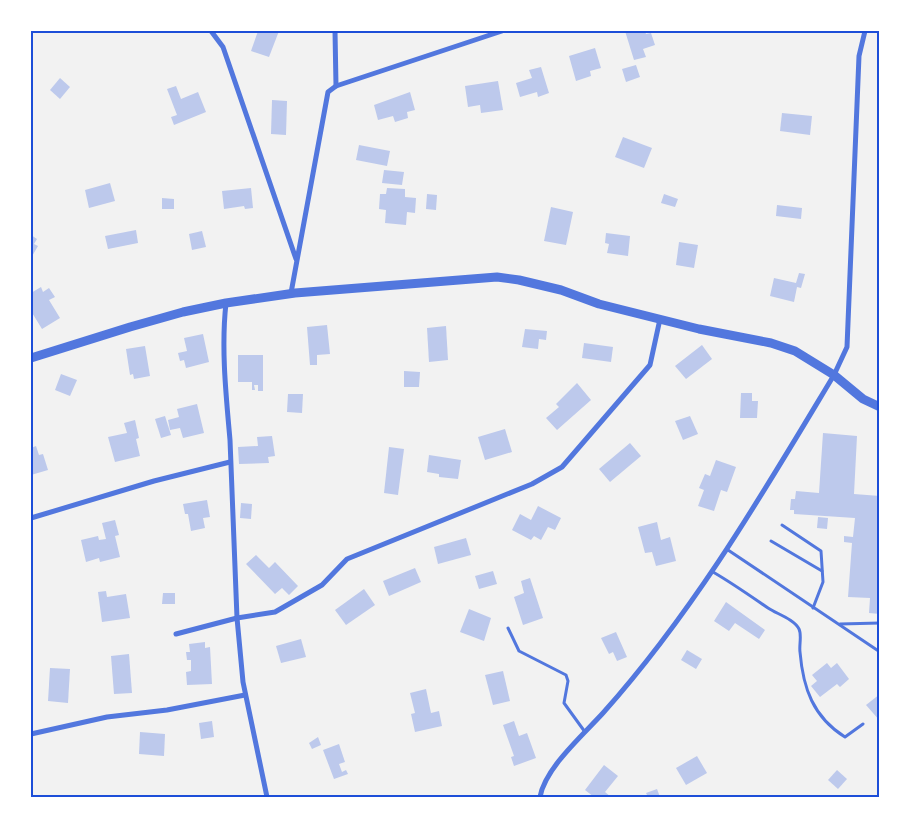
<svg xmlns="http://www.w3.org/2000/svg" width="911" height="828" viewBox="0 0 911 828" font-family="Quicksand,sans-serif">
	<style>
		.building { fill: #bdc9ec }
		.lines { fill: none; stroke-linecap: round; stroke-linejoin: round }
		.service { stroke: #5277de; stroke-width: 3 }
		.minor { stroke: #5277de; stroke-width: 5 }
		.tertiary { stroke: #5277de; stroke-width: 9 }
		.neatline { fill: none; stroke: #1d4ed8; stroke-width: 2 }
	</style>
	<rect width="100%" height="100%" fill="#f2f2f2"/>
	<g class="building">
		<path d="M258,31H279L269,57L251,51Z"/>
		<path d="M625,31H645L646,34L651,33L655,45L643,49L646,57L634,60Z"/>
		<path d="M595,48L601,68L590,71L591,76L576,81L569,56Z"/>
		<path d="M636,65L640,77L626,82L622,69Z"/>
		<path d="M541,67L549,93L538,97L537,92L520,97L516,83L532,78L529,70Z"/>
		<path d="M60,78L70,87L60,99L50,90Z"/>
		<path d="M498,81L503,110L481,113L480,105L468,107L465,86Z"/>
		<path d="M176,86L181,99L198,92L206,112L174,125L171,117L177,115L167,89Z"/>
		<path d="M410,92L415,110L407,112L408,118L395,122L393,116L378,120L374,105Z"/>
		<path d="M272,100L287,101L286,135L271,134Z"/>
		<path d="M782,113L812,116L810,135L780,131Z"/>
		<path d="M623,137L652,148L644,168L615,157Z"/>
		<path d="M359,145L390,151L387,166L356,160Z"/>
		<path d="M384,170L404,172L402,185L382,183Z"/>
		<path d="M110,183L115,201L89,208L85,190Z"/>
		<path d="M251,188L253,208L245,209L244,206L224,209L222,191Z"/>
		<path d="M387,188L405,189V197L416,198L415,213L407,212L406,225L385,223L386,210L379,209L380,194H386Z"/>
		<path d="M427,194L437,195L436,210L426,209Z"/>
		<path d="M664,194L678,199L675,207L661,203Z"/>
		<path d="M162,198L174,199V209H162Z"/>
		<path d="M777,205L802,208L801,219L776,216Z"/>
		<path d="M551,207L573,212L566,245L544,241Z"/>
		<path d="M136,230L138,243L108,249L105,236Z"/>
		<path d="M202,231L206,247L192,250L189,234Z"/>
		<path d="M606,233L630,236L628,256L607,253L609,244L605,243Z"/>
		<path d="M31,235L37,239L34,244L38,246L31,258Z"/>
		<path d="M679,242L698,245L694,268L676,265Z"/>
		<path d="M799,273L805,274L801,288L797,287L794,302L770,296L774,278L796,283Z"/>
		<path d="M41,287L43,292L49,288L55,297L49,300L60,318L42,329L31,311V293Z"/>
		<path d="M327,325L330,354L317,355V365H310L307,327Z"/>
		<path d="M446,326L448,360L429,362L427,328Z"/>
		<path d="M525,329L547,331L546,340L539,339L538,349L522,347Z"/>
		<path d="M203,334L209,362L186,368L184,360L180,361L178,353L187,351L184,338Z"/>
		<path d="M584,343L613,347L611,362L582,358Z"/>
		<path d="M702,345L712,359L686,379L675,366Z"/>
		<path d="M145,346L150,376L134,379L133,374L130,375L126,349Z"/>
		<path d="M238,355H263V391H258V385H254L255,390H252V382H238Z"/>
		<path d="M404,371L420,372L419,387H404Z"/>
		<path d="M61,374L77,380L70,396L55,390Z"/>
		<path d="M577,383L591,400L557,430L546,418L559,407L556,404Z"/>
		<path d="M741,393H752V401H758L757,418H740Z"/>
		<path d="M288,394H303L302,413L287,412Z"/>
		<path d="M197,404L204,433L183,438L180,428L170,430L168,420L179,417L177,409Z"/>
		<path d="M165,416L171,435L161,438L155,419Z"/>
		<path d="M690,416L698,434L683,440L675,421Z"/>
		<path d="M135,420L139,438L136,439L140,456L115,462L108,437L127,433L124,423Z"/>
		<path d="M505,429L512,452L485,460L478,437Z"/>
		<path d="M823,433L857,436L854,494L880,496V614L869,613L870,598L848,597L852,543L844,542V536L853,537L855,518L794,514V510H790L791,499H795L796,491L819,493Z"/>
		<path d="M272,436L275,456L268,457L269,463L239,464L238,447L258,446L257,437Z"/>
		<path d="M630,443L641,456L610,482L599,469Z"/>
		<path d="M36,446L39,455L43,454L48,470L31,475V448Z"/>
		<path d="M389,447L404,449L398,495L384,493Z"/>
		<path d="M429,455L461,460L458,479L439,477V474L427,472Z"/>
		<path d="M716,460L736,467L727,492L721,490L714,511L698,506L704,490L699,488L705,474L710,476Z"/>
		<path d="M207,500L210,517L203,518L205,528L191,531L188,514H185L183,504Z"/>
		<path d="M241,503L252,504L251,519L240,518Z"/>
		<path d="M538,506L561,518L555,530L548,527L541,540L534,536L531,540L512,530L520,514L531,520Z"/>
		<path d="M818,517L828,518L827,529L817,528Z"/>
		<path d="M115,520L119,535L115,536L120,557L100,562L99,558L86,562L81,540L98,536L99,540L106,539L102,523Z"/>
		<path d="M657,522L661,540L670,537L676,561L656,566L652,552L645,553L638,527Z"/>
		<path d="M466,538L471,555L438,564L434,547Z"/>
		<path d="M256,555L269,568L275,562L298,586L289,595L282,588L275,594L246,564Z"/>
		<path d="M415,568L421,582L389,596L383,581Z"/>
		<path d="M493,571L497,584L479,589L475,576Z"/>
		<path d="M530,578L543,618L523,625L514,597L524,593L521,581Z"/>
		<path d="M364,589L375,605L346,625L335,610Z"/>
		<path d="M106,591L107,597L126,594L130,618L102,622L98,592Z"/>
		<path d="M163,593H175V604H162Z"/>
		<path d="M726,602L765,630L759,639L735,623L729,631L714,621Z"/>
		<path d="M469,609L491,618L484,641L460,632Z"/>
		<path d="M616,632L627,657L617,661L613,652L609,654L601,638Z"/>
		<path d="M301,639L306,657L281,663L276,646Z"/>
		<path d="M205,642V648L210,647L212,684L187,685L186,672L191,671V660H187L186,652H190L189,644Z"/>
		<path d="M687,650L702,659L696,669L681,660Z"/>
		<path d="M129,654L132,693L114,694L111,656Z"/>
		<path d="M827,663L831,668L837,663L849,679L840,687L837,684L820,697L811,686L817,681L812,675Z"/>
		<path d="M50,668L70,669L68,703L48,701Z"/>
		<path d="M503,671L510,701L493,705L485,675Z"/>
		<path d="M426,689L431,713L439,711L442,726L415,732L411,714L415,713L410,693Z"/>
		<path d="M880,694V721L866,705Z"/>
		<path d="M212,721L214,737L201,739L199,723Z"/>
		<path d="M514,721L519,736L527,733L536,758L514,766L511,757L514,756L503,725Z"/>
		<path d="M140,732L165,734L164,756L139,754Z"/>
		<path d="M318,737L321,745L312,749L309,743Z"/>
		<path d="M339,744L345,762L339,764L342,772L346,770L348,774L334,779L323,750Z"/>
		<path d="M697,756L707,773L686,785L676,768Z"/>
		<path d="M604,765L618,776L605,792L611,797H594L585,790Z"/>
		<path d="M837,770L847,779L838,789L828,780Z"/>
		<path d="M657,789L660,797H648L646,793Z"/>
	</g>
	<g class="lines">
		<g class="service">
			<path d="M782,525L821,551L823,582L813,608"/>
			<path d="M771,541L822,571"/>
			<path d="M728,550L880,652"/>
			<path d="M713,572C732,583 749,595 768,608C777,614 794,619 799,629C802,635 799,645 800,652C803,688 813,717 845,737L863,724"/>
			<path d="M840,624L880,623"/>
			<path d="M508,628L519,651L566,675L568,681L564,703L585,732"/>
		</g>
		<g class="minor">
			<path d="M211,31L223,47L296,259"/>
			<path d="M335,31L336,86"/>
			<path d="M291,293L328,92L336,86L502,31"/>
			<path d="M226,303C221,348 226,395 230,440L237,618L243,682L267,797"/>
			<path d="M31,518L154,481L230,462"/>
			<path d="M176,634L237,618L275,612L322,585L347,559L532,484L562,467L650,365L660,319"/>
			<path d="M31,734L107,717L167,710L245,695"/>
			<path d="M540,797C545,768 583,735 603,713C695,610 763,493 834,375L847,347L859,56L865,31"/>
		</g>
		<path class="tertiary" d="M31,358L130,327L183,312L226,303L295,293L497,277L519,280L561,290L599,304L699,329L771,343L795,351L834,375L863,399L880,407"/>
	</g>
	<rect width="911" height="828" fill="none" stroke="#ffffff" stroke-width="65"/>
	<rect x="32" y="32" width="846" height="764" class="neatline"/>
</svg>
